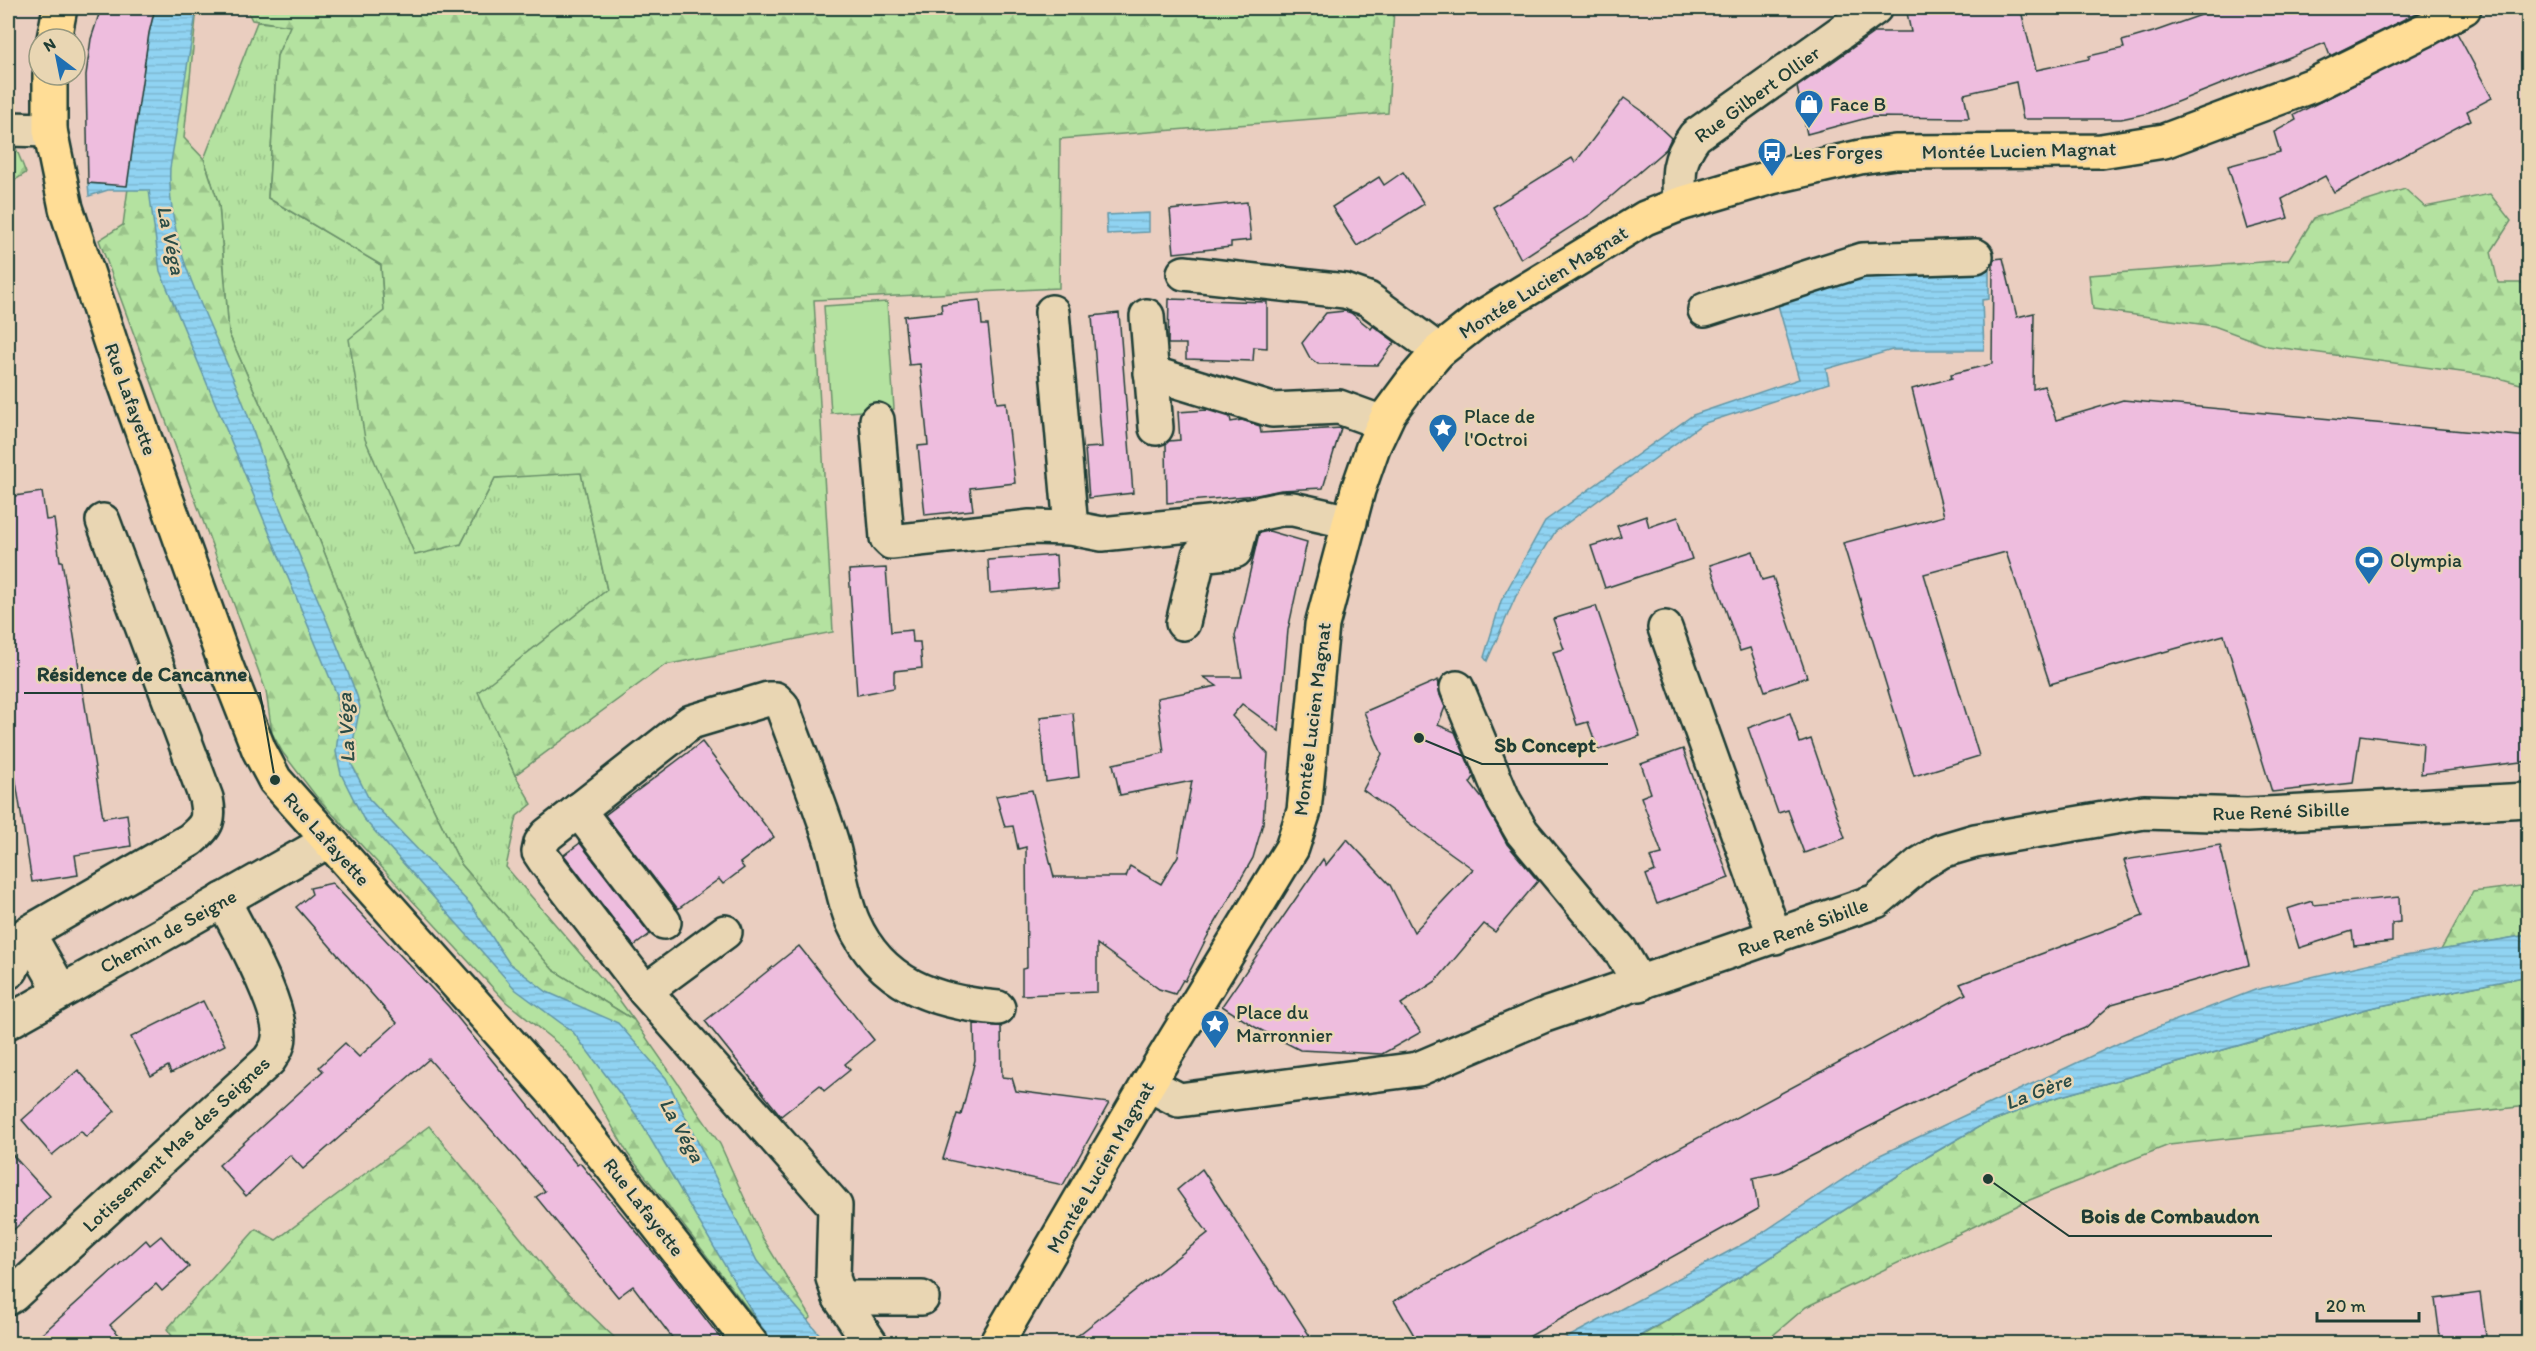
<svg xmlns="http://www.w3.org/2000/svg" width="2536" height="1351" viewBox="0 0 2536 1351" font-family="Itim,sans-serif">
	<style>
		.grass { fill: url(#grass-tufts); stroke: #6a906a; stroke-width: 1.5 }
		.forest { fill: url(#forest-firs); stroke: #6a906a; stroke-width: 1.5 }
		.green { fill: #b4e2a0; stroke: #6a906a; stroke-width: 1.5 }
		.water { fill: url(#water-rules); stroke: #6397a6; stroke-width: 1.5 }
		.building { fill: #eebdde; stroke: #1f3d34; stroke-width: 1.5 }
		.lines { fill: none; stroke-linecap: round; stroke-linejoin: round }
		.minor-casing { stroke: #1f3d34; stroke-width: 38 }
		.major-casing { stroke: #1f3d34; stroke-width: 38 }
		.minor { stroke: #e9d6b3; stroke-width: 33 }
		.major { stroke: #ffdd96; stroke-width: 33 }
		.labels { text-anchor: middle; stroke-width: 5; stroke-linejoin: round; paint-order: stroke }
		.street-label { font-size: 20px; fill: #1f3d34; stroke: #e9d6b3 }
		.poi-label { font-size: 20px; fill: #1f3d34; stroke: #e9d6b3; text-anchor: start }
		.water-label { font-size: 21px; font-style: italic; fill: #2a4c47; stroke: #e9d6b3 }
		.leader { fill: none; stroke: #1f3d34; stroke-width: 2 }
		.callout-dot { fill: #1f3d34; stroke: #e9d6b3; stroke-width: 2 }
		.callout-label { font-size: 21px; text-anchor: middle; font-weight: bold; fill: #1f3d34; stroke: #e9d6b3; stroke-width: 5; stroke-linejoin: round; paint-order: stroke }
	</style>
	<defs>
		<pattern id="grass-tufts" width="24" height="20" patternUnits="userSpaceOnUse" patternTransform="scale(1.5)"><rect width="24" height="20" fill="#b4e2a0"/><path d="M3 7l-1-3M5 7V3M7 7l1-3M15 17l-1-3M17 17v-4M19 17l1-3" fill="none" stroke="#9ac38a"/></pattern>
		<pattern id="forest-firs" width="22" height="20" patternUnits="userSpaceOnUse" patternTransform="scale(1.5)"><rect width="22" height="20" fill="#b4e2a0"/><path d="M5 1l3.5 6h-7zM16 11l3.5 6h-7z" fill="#9ac38a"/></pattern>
		<pattern id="water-rules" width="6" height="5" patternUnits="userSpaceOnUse" patternTransform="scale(1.5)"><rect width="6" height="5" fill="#90d3f2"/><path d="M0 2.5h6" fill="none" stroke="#7cb6d0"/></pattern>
	</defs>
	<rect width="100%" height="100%" fill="#eacec0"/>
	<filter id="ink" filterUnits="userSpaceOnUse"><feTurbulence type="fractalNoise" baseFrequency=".0167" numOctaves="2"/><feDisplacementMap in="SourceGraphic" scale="12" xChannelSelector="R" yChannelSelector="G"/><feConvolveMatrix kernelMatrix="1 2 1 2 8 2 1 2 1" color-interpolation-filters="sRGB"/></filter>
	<g filter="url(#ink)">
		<path class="grass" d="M257,22L291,25L277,56L268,198L381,265L384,311L461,544L495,478L581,472L607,590L479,692L515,775L532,804L517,816L506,867L615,994L634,1020L553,970L461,864L392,724L310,516L229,334L219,205L204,159Z"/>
		<g class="forest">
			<path d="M155,8H197L184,138L204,159L219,205L229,334L310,516L392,724L461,864L553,970L634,1020L720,1144L762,1237L811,1317L797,1328L758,1322L628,1154L579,1068L562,1047L505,1001L316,796L283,753L272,733L266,691L99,240L123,225L149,33Z"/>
			<path d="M246,8H1394L1388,113L1060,139L1059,288L814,300L833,632L665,665L515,775L478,692L607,590L581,473L495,478L461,544L415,555L365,439L349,339L384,311L381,265L268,198L277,56L290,26L252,20Z"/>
			<path d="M8,145L16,148L26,173L9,184Z"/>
			<path d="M2405,189L2425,207L2490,194L2511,221L2491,252L2498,283H2528V386L2491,376L2268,346L2214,326L2093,309L2089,275L2288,260L2314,218Z"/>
			<path d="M2528,885V935L2441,950L2473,892Z"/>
			<path d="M2528,976V1106L2169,1145L2027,1201L1806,1307L1764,1343L1628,1344L1751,1270L1927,1157L1982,1125L2051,1099L2370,1008Z"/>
			<path d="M429,1126L555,1280L620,1343H177L167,1329L256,1229L276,1240Z"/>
		</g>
		<path class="green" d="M887,302L894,409L831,413L824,306Z"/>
		<g class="water">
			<path d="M155,8H197L170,168C166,252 213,324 242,400C255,432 264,466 276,498C302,565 332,629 357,696L360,707L351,752L352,765L369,799L471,905L509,963L547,992L618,1023L666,1078L757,1261L827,1343H774L758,1322L637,1116L573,1032L516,990L363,818L341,774L336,752L340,717L337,695L160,271L149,190H108L89,196L88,183L127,185L149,33Z"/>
			<path d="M1149,213V232L1107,234L1106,215Z"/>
			<path d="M1880,267L1989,269V299L1982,300L1984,350H1892L1826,369L1829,383L1702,424L1555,532L1516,596L1487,661L1484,657L1501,601L1545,521L1693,415L1799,379L1776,298Z"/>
			<path d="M2528,935V976L2370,1008L2051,1099L1982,1125L1927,1157L1751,1270L1628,1343H1557L1756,1237L1878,1156L2132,1037L2255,990L2393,958Z"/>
		</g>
		<g class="building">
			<path d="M101,8H155L149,33L127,186L88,183L86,75L91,39Z"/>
			<path d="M1906,8H2006L2008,14L2021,11L2036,70L2089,59V56L2124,48L2122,41L2153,32L2221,8H2427L2330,56L2325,43L2149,113L2121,119H2023L2016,82L1964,94L1969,118L1871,117L1807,134L1797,87L1875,32H1911Z"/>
			<path d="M2457,33L2492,98L2467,111L2471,120L2334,192L2325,176L2282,199L2288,218L2247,229L2228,166L2280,152L2274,132L2296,120L2294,115Z"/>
			<path d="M1624,98L1641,110L1671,138L1666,149L1591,214L1521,259L1493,207L1572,158L1575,163Z"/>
			<path d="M1403,172L1424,204L1357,246L1332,207L1379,177L1384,185Z"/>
			<path d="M1247,202L1251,240L1231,242V247L1174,253L1170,210Z"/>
			<path d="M2003,258L2017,317L2034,313L2033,389L2044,386L2056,420L2123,400L2529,437V761L2421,774L2423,743L2360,735L2353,783L2272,792L2224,635L2050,684L2006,552L1924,574L1979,756L1914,776L1843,543L1944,516L1912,389L1952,378L1951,374L1992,364L1993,263L1994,259Z"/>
			<path d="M1169,299L1267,302V348L1254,347L1253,361L1186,359V344H1168Z"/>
			<path d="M980,300L982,325H988L997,403L1006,402L1015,483L970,488L973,510L925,515L918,446L928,445L920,364L909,365L904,316L942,312L941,304Z"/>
			<path d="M1345,311L1351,313L1371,329L1373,326L1395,342L1378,365L1318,364L1310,358L1302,343L1326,313Z"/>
			<path d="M1119,313L1133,493L1089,498L1085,448L1102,447L1092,316Z"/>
			<path d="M1207,410L1230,417L1231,422L1242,420L1260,426L1261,433L1341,428L1323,488L1281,490L1257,495L1167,503L1166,444L1169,441L1180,440L1178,412Z"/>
			<path d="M42,492L46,520L54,519L60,561H62L103,818L127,814L131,846L75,855L78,875L32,882L8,732V497Z"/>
			<path d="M1646,516L1649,527L1678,517L1692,559L1605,588L1591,546L1621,537L1617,526Z"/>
			<path d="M1269,531L1307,542L1288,630L1279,731L1242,704L1232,716L1268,754L1263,823L1253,858L1207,937L1185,981L1183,980L1175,994L1159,989L1097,944V992L1022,995V969L1027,968L1026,847L1018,849L1013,826L1005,827L996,796L1032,790L1054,877H1126L1130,866L1161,884L1178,856L1192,781L1120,795L1113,764L1164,753L1157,698L1217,686L1204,677H1242L1235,636L1259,533Z"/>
			<path d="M1753,551L1762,580L1773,577L1807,677L1765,691L1750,648L1740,651L1710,565Z"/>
			<path d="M1056,555L1058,587L990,593L988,560Z"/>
			<path d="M886,568L891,632L912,630L913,642H920L922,668L894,671V688L857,695L849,570Z"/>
			<path d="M1596,606L1640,736L1598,750L1588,722L1577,725L1553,652L1564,649L1553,619Z"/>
			<path d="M1438,680L1440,695L1445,707L1438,725L1455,732L1474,777L1470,783L1484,801L1507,844L1538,881L1495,932L1484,924L1436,981L1401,1004L1421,1032L1382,1054L1300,1050L1255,1027L1222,1006L1323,859L1326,865L1347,839L1390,885L1414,932L1473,869L1363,790L1382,754L1364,712Z"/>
			<path d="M1073,713L1079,777L1046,782L1040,717Z"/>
			<path d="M1790,713L1800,743L1811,739L1845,838L1804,853L1788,810L1778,813L1748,728Z"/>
			<path d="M702,742L774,837L740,863L744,868L723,884L719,879L678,909L605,815Z"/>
			<path d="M1683,749L1729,878L1657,904L1646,875L1655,871L1650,857L1662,854L1641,797L1651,793L1641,764Z"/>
			<path d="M580,843L650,934L634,946L564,855Z"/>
			<path d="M2220,845L2249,965L2112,1004L2085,1028L1981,1070L1780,1172L1753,1178L1758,1209L1516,1344H1419L1394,1301L1966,994L1960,984L2143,916L2124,860Z"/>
			<path d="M332,883L449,1007L577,1165L580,1163L663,1264L725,1344H677L633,1286L618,1297L536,1197L545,1191L429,1059L303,1169L290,1155L246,1196L219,1165L323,1071L319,1067L345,1043L359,1057L397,1023L296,907L312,894L310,888Z"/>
			<path d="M2399,897L2400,922L2392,923V942L2354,946L2352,931L2299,948L2287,909L2312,901L2313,905Z"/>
			<path d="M799,946L874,1040L845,1064L850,1070L824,1091L820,1085L781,1116L705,1021Z"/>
			<path d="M203,1001L225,1045L171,1073L168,1066L151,1076L131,1037Z"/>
			<path d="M974,1024L1001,1026L1002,1077L1012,1078L1016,1091L1109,1103L1063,1185L943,1159L957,1114L961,1115L975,1060Z"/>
			<path d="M78,1070L115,1111L86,1137L81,1131L52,1155L22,1120Z"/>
			<path d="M8,1150L50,1196L8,1235Z"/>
			<path d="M1202,1169L1315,1344H1067L1208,1233L1177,1190Z"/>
			<path d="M161,1236L189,1267L162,1291L156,1284L110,1325L127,1344H31L146,1240L150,1245Z"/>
			<path d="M2480,1293L2487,1344H2441L2435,1299Z"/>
		</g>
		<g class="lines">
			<g class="minor-casing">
				<g id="minor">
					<path d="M8,129L50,130"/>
					<path d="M1680,204C1678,174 1677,160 1695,136L1875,8"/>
					<path d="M1184,273L1345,291L1368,299L1439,351"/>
					<path d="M1705,310L1862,260L1976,256"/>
					<path d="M1052,312L1071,528L1102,534L1218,522L1281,509H1293L1350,522"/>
					<path d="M1147,316L1156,428"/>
					<path d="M1151,373L1272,410L1339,407L1383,423"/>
					<path d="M877,420L887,538L891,542L1030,527L1071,528"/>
					<path d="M1183,623L1199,555L1235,551L1244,516"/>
					<path d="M1665,628L1775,937"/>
					<path d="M1457,688L1504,801L1522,832L1620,950L1640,984"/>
					<path d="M578,810L664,922"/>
					<path d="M8,972L11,970L28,933"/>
					<path d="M61,991L28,933L190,840C208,825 210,820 206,798L103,521"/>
					<path d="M645,991L725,932"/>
					<path d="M8,1022L328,841"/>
					<path d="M1148,1084L1179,1100L1418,1069L1542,1016L1876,901L1920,864L1941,851L1975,841L2144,812L2247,815L2528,800"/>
					<path d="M8,1298L13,1295L269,1060C272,1055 277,1049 278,1043C287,1013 238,930 223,900"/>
					<path d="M840,1298H922"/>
					<path d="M871,1344L840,1298L833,1278L835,1206L645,991L545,861L539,852L541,843L547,835L691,722L768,699H775L782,706C797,748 815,791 829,834C839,863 841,895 853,922C881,985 935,1002 998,1008"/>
				</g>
			</g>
			<g class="major-casing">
				<g id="major">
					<path d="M54,39L60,8"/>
					<path d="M50,75V130L66,208L112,347L226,666L259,750L275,780L554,1093L751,1344"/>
					<path d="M996,1344L1148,1084L1292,848L1304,811L1322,625L1358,490L1373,447L1389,413L1412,382L1439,351L1482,317L1645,218L1680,204L1772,177L1860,157L1895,152L2101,151L2164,141L2313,85L2425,30L2464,8"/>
				</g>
			</g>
			<use href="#minor" class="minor"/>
			<use href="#major" class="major"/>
		</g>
	</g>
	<defs>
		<g id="shop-pin" transform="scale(1.5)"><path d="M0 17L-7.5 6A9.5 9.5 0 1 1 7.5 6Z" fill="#1f6fb2" stroke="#e9d6b3"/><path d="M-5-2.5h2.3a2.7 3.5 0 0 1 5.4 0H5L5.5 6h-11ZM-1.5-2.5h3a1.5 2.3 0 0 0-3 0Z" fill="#fff"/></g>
		<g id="bus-pin" transform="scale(1.5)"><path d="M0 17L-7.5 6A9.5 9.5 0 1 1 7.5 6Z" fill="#1f6fb2" stroke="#e9d6b3"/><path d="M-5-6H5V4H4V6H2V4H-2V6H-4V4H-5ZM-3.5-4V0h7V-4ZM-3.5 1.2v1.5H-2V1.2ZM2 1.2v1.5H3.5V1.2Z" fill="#fff"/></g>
		<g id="sight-pin" transform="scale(1.5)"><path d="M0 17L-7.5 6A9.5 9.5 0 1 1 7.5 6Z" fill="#1f6fb2" stroke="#e9d6b3"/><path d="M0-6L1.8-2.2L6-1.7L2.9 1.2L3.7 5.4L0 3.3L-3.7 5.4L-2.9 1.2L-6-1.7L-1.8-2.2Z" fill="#fff"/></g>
		<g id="stadium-pin" transform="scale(1.5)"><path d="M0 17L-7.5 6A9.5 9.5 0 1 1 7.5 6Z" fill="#1f6fb2" stroke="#e9d6b3"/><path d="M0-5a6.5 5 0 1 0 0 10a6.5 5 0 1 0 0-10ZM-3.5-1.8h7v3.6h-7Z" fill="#fff"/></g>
	</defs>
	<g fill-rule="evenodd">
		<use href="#shop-pin" x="1809" y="104"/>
		<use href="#bus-pin" x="1772" y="152"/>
		<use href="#sight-pin" x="1443" y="428"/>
		<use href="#stadium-pin" x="2369" y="560"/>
		<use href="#sight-pin" x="1215" y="1024"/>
	</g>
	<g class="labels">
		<g class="street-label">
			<text transform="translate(1757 94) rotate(-36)" y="7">Rue Gilbert Ollier</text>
			<text transform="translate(2019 150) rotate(-1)" y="7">Montée Lucien Magnat</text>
			<text transform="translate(1543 282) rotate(-32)" y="7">Montée Lucien Magnat</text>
			<text transform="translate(131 399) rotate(70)" y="7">Rue Lafayette</text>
			<text transform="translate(1312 719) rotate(-83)" y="7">Montée Lucien Magnat</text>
			<text transform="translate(2281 811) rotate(-2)" y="7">Rue René Sibille</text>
			<text transform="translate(327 839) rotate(48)" y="7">Rue Lafayette</text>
			<text transform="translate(1803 927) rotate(-20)" y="7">Rue René Sibille</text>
			<text transform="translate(168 931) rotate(-29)" y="7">Chemin de Seigne</text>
			<text transform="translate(176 1144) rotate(-43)" y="7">Lotissement Mas des Seignes</text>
			<text transform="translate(1100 1167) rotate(-60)" y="7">Montée Lucien Magnat</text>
			<text transform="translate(644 1207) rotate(52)" y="7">Rue Lafayette</text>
		</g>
		<g class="poi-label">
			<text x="1830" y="111">Face B</text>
			<text x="1793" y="159">Les Forges</text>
			<text x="1464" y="423">Place de<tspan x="1464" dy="23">l'Octroi</tspan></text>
			<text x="2390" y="567">Olympia</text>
			<text x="1236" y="1019">Place du<tspan x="1236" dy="23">Marronnier</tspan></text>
		</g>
		<g class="water-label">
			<text transform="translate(171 240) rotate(78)" y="7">La Véga</text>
			<text transform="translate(346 728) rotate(-93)" y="7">La Véga</text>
			<text transform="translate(2038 1091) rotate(-21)" y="7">La Gère</text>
			<text transform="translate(682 1130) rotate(61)" y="7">La Véga</text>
		</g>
	</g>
	<path class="leader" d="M275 780L260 693H24M1419 738L1482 764H1608M1988 1179L2069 1236H2272"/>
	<g class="callout-dot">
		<circle cx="275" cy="780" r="6"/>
		<circle cx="1419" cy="738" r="6"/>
		<circle cx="1988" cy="1179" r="6"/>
	</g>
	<g class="callout-label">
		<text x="142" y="681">Résidence de Cancanne</text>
		<text x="1545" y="752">Sb Concept</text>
		<text x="2170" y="1223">Bois de Combaudon</text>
	</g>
	<rect width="2536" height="1351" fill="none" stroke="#e9d6b3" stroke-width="30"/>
	<rect x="15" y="15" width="2506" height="1321" fill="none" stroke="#1f3d34" stroke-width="2" filter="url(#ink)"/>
	<g transform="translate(57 57) rotate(328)"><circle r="28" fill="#e9d6b3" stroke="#989980" stroke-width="1.5"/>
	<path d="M0-4.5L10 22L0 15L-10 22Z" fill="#1f6fb2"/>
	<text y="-9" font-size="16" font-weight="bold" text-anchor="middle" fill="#1f3d34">N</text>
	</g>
	<path d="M2317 1312v9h102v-9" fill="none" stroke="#1f3d34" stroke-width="3"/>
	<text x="2326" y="1312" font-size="18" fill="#1f3d34" stroke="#e9d6b3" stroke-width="4.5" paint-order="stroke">20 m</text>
</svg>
